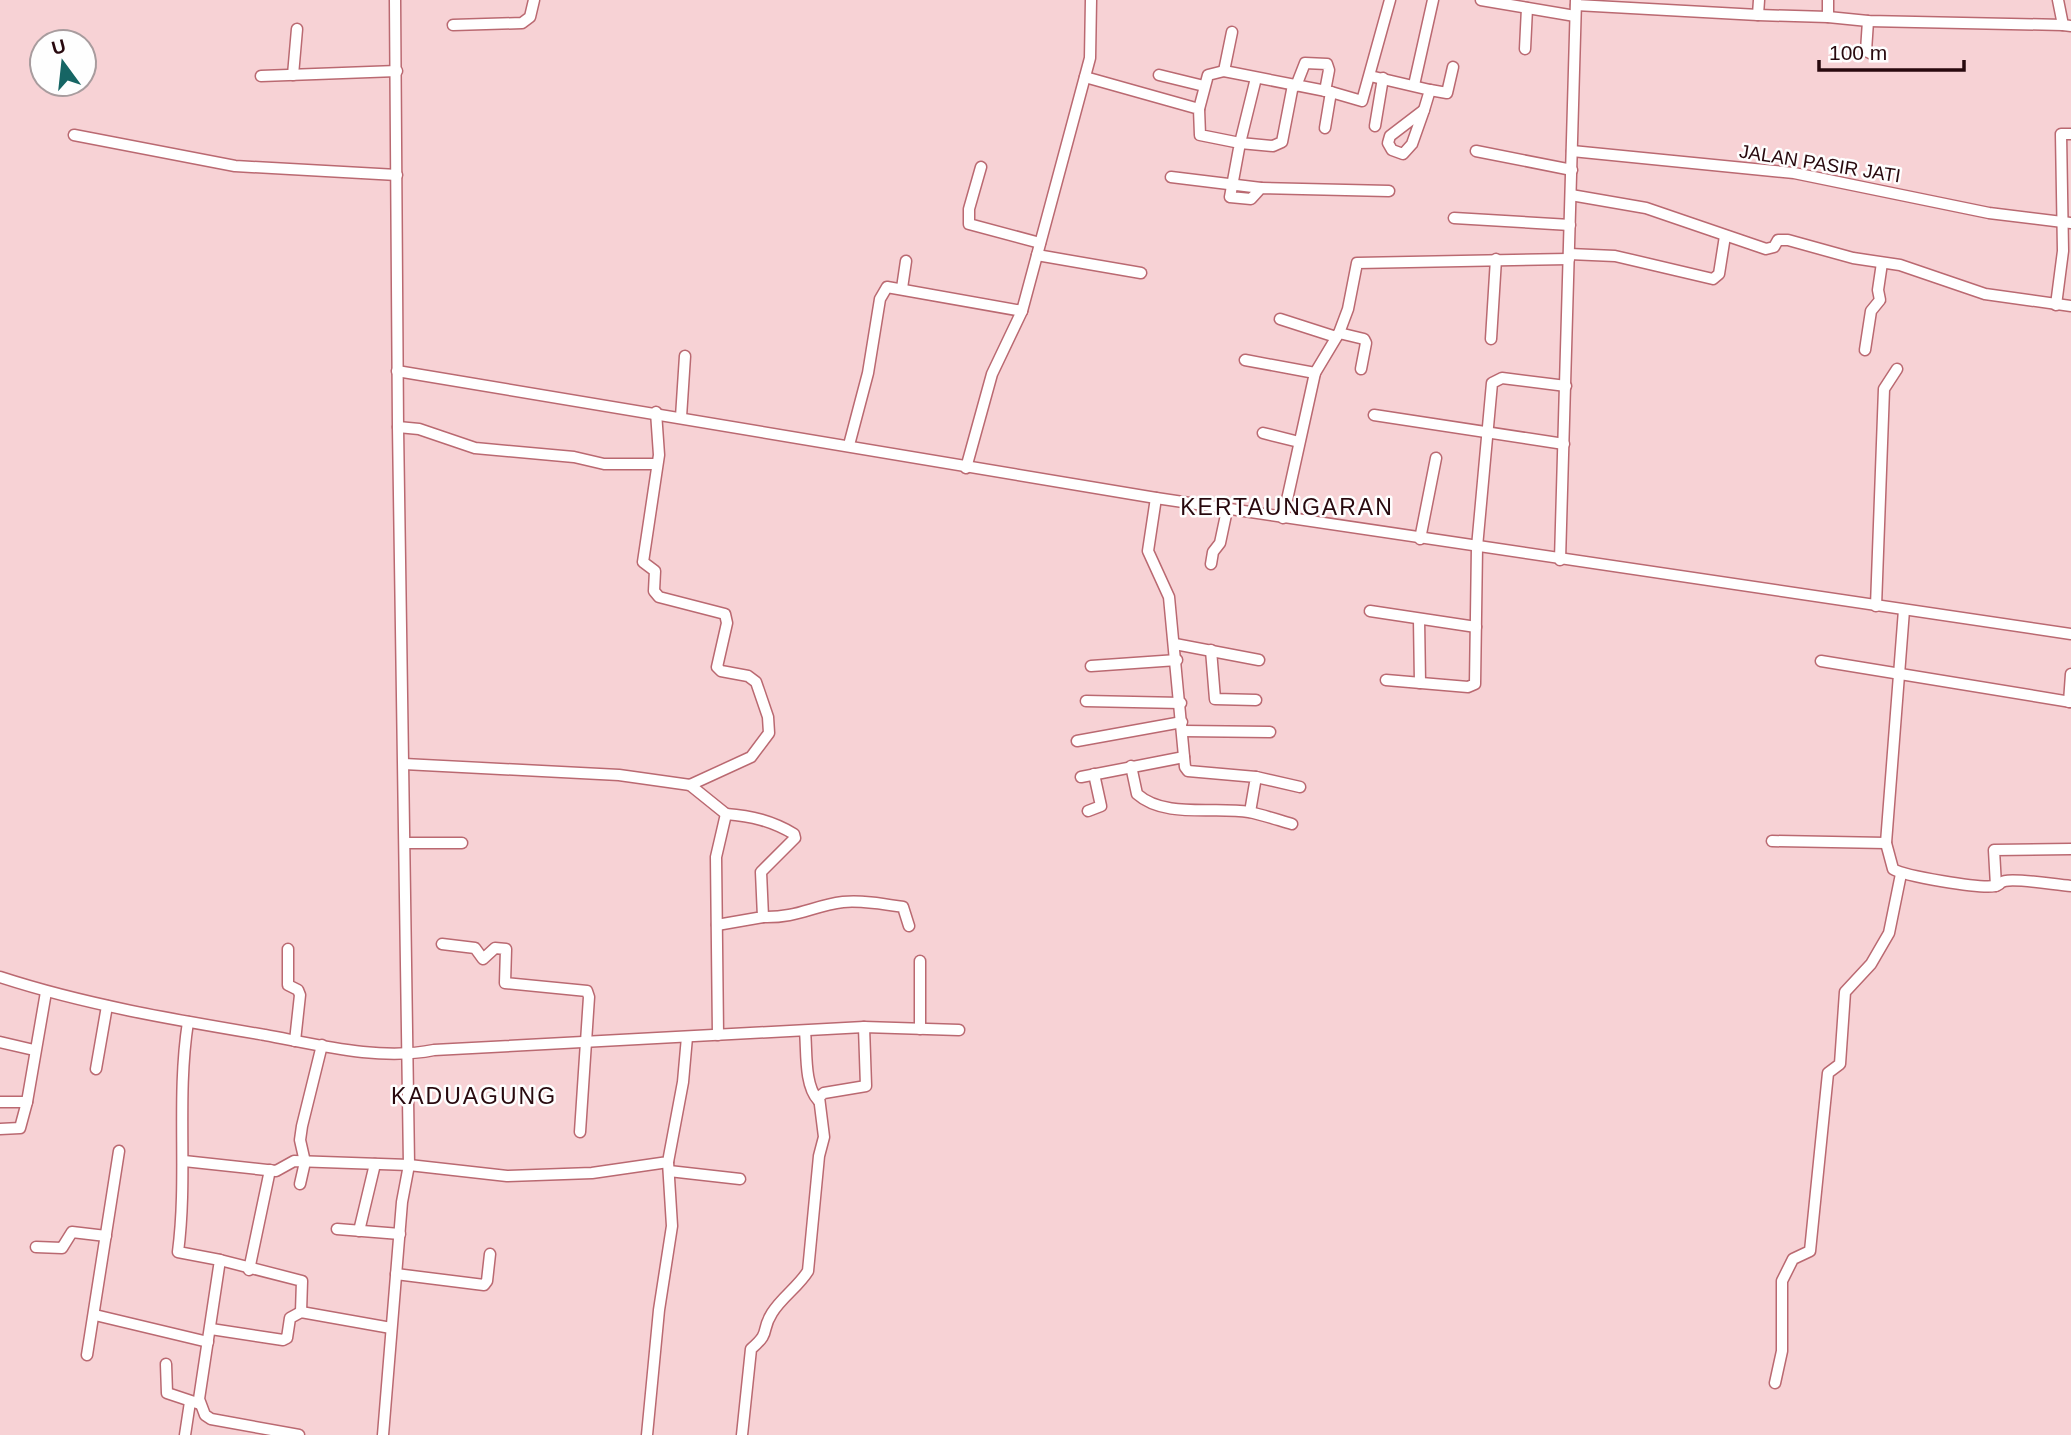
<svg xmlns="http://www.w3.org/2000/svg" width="2071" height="1435" viewBox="0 0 2071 1435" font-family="Arial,sans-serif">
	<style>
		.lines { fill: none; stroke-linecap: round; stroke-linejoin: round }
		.street-casing { stroke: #ba6971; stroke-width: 13 }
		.street { stroke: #fff; stroke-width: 10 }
		.labels { text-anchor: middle; stroke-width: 5; stroke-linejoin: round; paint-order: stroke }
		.street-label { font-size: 19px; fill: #28090e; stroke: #fefefe }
		.quarter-label { font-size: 23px; letter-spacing: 2px; fill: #28090e; stroke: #fefefe }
	</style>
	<rect width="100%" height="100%" fill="#f7d2d5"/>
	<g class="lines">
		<g class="street-casing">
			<g id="street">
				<path d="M1481,0L1575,16"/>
				<path d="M2058,0L2063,25L2071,26"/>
				<path d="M1576,5L1758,15L1759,0"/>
				<path d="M1758,15L1828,17L1868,21L2063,25"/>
				<path d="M1828,17V0"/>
				<path d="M1868,21L1866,51L1874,55"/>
				<path d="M453,25L522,23L530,17L534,0"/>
				<path d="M1525,49L1527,8"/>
				<path d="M1224,71L1232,32"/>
				<path d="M293,75L297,29"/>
				<path d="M1159,75L1204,86"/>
				<path d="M261,76L397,71"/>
				<path d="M1370,76L1430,90L1424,110"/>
				<path d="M1085,77L1199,109L1200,135L1240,143L1230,197L1251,199L1261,188L1389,191"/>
				<path d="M1256,78L1240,143L1273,146L1282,142L1293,85"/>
				<path d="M1414,85L1433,0"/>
				<path d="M1296,86L1305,63L1327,64L1329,70L1325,91"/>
				<path d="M1430,90L1447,93L1453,67"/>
				<path d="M1199,109L1208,75L1224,71L1331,92L1362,101L1390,0"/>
				<path d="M1424,110L1412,144L1403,154L1392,150L1388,143L1390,136Z"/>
				<path d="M1375,126L1383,78"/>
				<path d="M1325,128L1331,92"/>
				<path d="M74,135L235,166L397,175"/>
				<path d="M1476,151L1572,170"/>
				<path d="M1572,151L1794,173L1989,213L2071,223"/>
				<path d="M981,167L969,209V224L1040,243"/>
				<path d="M1171,177L1261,188"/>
				<path d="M1571,195L1646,208L1766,249L1774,247L1778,240H1788L1853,258L1900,265L1985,294L2071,306"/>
				<path d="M1454,218L1570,225"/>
				<path d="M1569,254L1615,256L1713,279L1719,274L1725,236"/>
				<path d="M1037,255L1141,273"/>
				<path d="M902,288L906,261"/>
				<path d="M2056,305L2063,251L2061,134H2071"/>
				<path d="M1280,319L1336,337"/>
				<path d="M1339,333L1364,339L1366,343L1361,369"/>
				<path d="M1491,339L1496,259"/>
				<path d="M1865,350L1871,311L1880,300L1878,290L1882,263"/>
				<path d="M1245,360L1315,373"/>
				<path d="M397,371L1156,498L2071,634"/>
				<path d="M1374,415L1564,444"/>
				<path d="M681,417L685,356"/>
				<path d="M398,427L419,429L475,448L574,457L604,464H657"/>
				<path d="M1263,433L1299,442"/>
				<path d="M849,445L868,373L880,299L887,287L1022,311"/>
				<path d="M966,468L992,374L1022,311L1090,58L1091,0"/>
				<path d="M1156,498L1148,551L1169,597L1185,767L1188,771L1256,777L1250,812"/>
				<path d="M1283,518L1315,373L1339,333L1348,309L1357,263L1569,259"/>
				<path d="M1420,539L1436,458"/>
				<path d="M1560,560L1576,0"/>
				<path d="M1211,564L1213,552L1220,543L1227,510"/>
				<path d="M1876,606L1884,389L1897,369"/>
				<path d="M1904,610L1886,843L1893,869C1904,876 1980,889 1995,886C2003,884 1997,883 2005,881C2017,878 2056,885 2071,886"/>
				<path d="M1370,611L1476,627"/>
				<path d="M1419,619L1420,683"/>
				<path d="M1175,644L1259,660"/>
				<path d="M1211,650L1215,699L1256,700"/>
				<path d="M1821,661L2071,702"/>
				<path d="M1091,666L1177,660"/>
				<path d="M1386,680L1468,687L1475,684L1477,547L1492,383L1502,378L1566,386"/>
				<path d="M1086,701L1181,703"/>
				<path d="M2069,702L2071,674"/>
				<path d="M1183,731L1270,732"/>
				<path d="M1077,741L1182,722"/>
				<path d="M404,764L619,775L690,785L751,757L769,733L768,717L756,682L748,676L721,671L717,667L727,623L725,614L659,597L654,591L655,571L643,562L659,455L656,412"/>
				<path d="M1131,766L1137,794C1165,819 1215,806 1249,812C1263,815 1278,820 1292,824"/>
				<path d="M1081,777L1184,757"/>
				<path d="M1256,777L1300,787"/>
				<path d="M690,785L726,814L716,857L718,1035"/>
				<path d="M1088,811L1101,806L1094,774"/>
				<path d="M1772,841L1886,843"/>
				<path d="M406,843H462"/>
				<path d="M1996,886L1994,850L2071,849"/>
				<path d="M763,917C797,918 812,906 843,902C861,900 884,904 903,907L909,926"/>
				<path d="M717,925L763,917L761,872L795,838L794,834C772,821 752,816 726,814"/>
				<path d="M442,944L475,948L483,959L495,948L506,949L505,983L587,991L589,997L580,1132"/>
				<path d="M288,949V985L298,990L300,995L295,1041"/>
				<path d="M920,961V1029"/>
				<path d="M0,977C86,1005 176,1020 265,1035C319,1045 380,1061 434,1050L864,1027L959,1030"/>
				<path d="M188,1022C176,1099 188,1175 178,1252L220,1260L199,1399L205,1415L211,1419L299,1435"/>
				<path d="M805,1031C807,1051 804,1085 818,1100"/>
				<path d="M0,1042L34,1050"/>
				<path d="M96,1069L107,1006"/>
				<path d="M0,1102H27L46,992"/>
				<path d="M0,1129L20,1128L27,1102"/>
				<path d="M184,1161L276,1171L294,1161L409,1165L507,1176L592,1173L668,1162L683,1082L687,1037"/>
				<path d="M669,1171L740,1179"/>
				<path d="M300,1184L305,1162L300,1140L302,1126L322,1045"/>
				<path d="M337,1229L400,1234"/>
				<path d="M359,1231L375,1164"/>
				<path d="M36,1247L62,1248L72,1232L106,1236"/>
				<path d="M220,1260L302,1281L301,1312"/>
				<path d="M249,1270L270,1170"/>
				<path d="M396,1274L484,1285L487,1281L490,1254"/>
				<path d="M95,1315L208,1342"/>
				<path d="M211,1329L283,1340L287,1338L290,1318L301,1312L391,1328"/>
				<path d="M87,1355L119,1151"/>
				<path d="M166,1364L167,1393L200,1404"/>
				<path d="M1775,1383L1782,1351V1281L1793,1259L1810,1251L1828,1073L1840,1064L1845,992L1871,964L1889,933L1901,874"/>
				<path d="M185,1435L190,1402"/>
				<path d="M383,1435L402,1202L409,1165L398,427L395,0"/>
				<path d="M647,1435L659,1310L672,1226L668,1162"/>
				<path d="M742,1435L751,1349C772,1331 760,1332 772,1313C782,1297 798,1287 808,1271L819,1156L824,1137L819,1097L824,1093L866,1086L864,1027"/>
			</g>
		</g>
		<use href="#street" class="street"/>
	</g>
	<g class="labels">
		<g class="street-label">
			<text transform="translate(1820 163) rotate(9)" y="7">JALAN PASIR JATI</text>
		</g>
		<g class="quarter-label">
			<text x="1287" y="515">KERTAUNGARAN</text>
			<text x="474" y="1104">KADUAGUNG</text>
		</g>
	</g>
	<g transform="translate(63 63) rotate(345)"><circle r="33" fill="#fefefe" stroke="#a89c9e" stroke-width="2"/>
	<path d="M0-5L12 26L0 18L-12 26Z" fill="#166564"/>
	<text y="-10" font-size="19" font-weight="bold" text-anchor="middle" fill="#28090e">U</text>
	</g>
	<path d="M1819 60v10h145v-10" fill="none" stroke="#28090e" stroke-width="3.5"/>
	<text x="1829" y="60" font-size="21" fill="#28090e" stroke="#fefefe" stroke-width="5" paint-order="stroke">100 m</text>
</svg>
